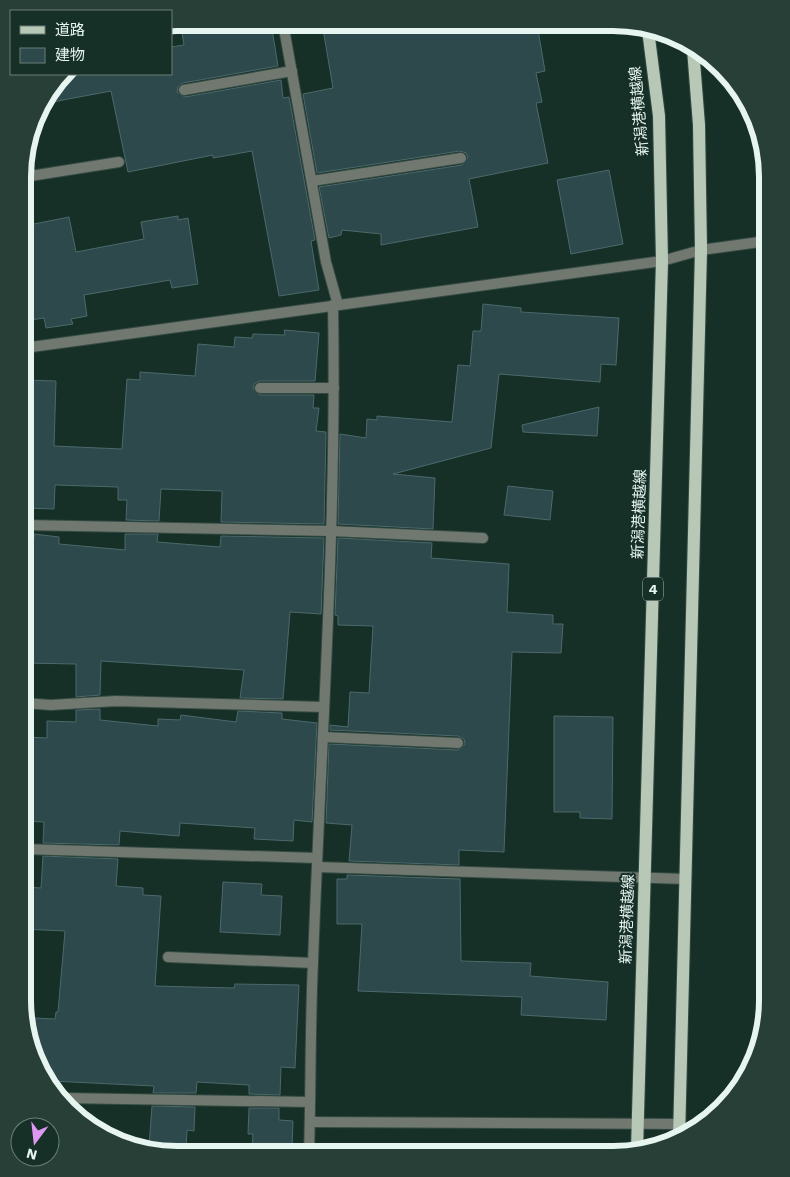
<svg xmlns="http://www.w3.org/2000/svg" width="790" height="1177" viewBox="0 0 790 1177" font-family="'Work Sans','Noto Sans JP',sans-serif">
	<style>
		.building { fill: #2d494b; stroke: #4c696b }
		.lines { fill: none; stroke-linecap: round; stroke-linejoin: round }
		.minor-casing { stroke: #334b43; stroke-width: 12 }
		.primary-casing { stroke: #334b43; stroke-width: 14 }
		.minor { stroke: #717870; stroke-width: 10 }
		.primary { stroke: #b8c8b7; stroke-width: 12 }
		.labels { text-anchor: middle; stroke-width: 4; stroke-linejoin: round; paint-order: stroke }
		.shield { fill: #162f27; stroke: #a8bab4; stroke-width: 1 }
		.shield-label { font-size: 14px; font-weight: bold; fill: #e7f5f0 }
		.street-label { font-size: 15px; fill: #e7f5f0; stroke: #162f27 }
		.rim { fill: none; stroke: #e7f5f0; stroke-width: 6 }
	</style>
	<rect width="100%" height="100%" fill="#162f27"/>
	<g class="building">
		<path d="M237,23H271L278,66L183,83L178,87L177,92L185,97L281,80L283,98L289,97L315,240L311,241L319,290L279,296L252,151L213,158V155L128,172L111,91L42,104L64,74H171V47L184,45L182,33Z"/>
		<path d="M322,23H475L477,32L524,24H537L545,71L536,73L542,102L536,103L548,163L469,179L478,227L381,245V234L342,230L341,235L329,238L319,187L462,165L468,157L466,153L460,151L317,173L303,94L333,88Z"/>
		<path d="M609,170L623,244L571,254L557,180Z"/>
		<path d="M178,216V220L188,218L198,284L172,288L170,280L84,295L87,316L71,319L73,324L46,328L44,318L24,321V226L69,217L76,252L144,239L141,222Z"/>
		<path d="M483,304L521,308V312L619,318L616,365L601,364L600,382L499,374L491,448L393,474L435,478L433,529L338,524L340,434L366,438L367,419L377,420V416L452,422L458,365L470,366L473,331H481Z"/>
		<path d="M284,330L319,333L315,381H260L254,384L253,388L260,395H314L313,408H319L316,431L326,432L324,524L221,522L222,491L161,489L159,521L126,520L127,500H118V487L55,485L54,509L23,508L24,380L56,381L54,446L122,449L127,379L140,380V372L195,376L198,344L234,347L235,337L252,338L253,334L285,335Z"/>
		<path d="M599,407L597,436L523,432L522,425Z"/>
		<path d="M508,486L553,491L550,520L504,515Z"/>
		<path d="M34,534L59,537V544L125,550V534H158L157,542L220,547L221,536L324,538L321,614L290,612L283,699L240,698L244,670L101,661L100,695L76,697V664L23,663V567L32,568Z"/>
		<path d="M338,538L432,543L431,558L509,564L507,612L553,615V624H563L561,653L512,652L504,852L459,850V865L349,861L352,825L326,823L329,744L458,750L465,744L464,739L458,736L330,730V725L348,727L350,692L369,693L373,626L338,625V616L335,615Z"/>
		<path d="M100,709V720L158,726V719L180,720L181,715L236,722L238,711L282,713V719L317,723L312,822L294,820L293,841L254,839L255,828L180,823L179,836L120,831L119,845L43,843L44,822L23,821V737L47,738V721L76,722V710Z"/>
		<path d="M554,716L613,717L612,819L580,818V812H554Z"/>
		<path d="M43,856L118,859L116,886L143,888V895L161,896L155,986L234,988L235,984L299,985L295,1068L281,1067L280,1095L249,1094V1085L197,1082L196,1093H153L154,1086L51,1081L34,1060L35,1018L55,1019L56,1012H58L65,931L23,929L25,887L41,888Z"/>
		<path d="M347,875L460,879L461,961L531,963L530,976L608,982L606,1020L521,1015L522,997L358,991L362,924H337V879H347Z"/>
		<path d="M223,882L262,884L261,895L282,896L280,935L220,932Z"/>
		<path d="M152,1106L195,1107L194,1131L187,1130L186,1149L149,1146Z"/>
		<path d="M249,1108H279V1120L293,1121L292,1150L252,1149L253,1134H248Z"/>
	</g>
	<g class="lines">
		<g class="minor-casing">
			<g id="minor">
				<path d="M283,23L326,262L338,305"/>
				<path d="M184,90L292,71"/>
				<path d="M24,177L119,162"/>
				<path d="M312,181L461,158"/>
				<path d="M24,348L662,261L701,250L767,241"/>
				<path d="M260,388H334"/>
				<path d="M23,525L331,531L483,538"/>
				<path d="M23,703L51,705L116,701L324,707"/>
				<path d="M323,737L458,743"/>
				<path d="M23,849L317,858"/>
				<path d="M317,867L686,879"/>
				<path d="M168,957L313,963"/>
				<path d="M64,1098L309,1102"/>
				<path d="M310,1122L680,1124"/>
				<path d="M309,1154C311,1090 310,1026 313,962C321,743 337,524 333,305"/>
			</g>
		</g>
		<g class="primary-casing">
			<g id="primary">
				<path d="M679,1139L701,250L699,125L693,49"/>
				<path d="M637,1150L662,261L659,116L648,30"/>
			</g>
		</g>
		<use href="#minor" class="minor"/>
		<use href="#primary" class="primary"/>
	</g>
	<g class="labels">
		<rect class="shield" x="643" y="577.5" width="20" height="23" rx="4"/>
		<g class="shield-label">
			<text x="653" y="594">4</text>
		</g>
		<g class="street-label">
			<text transform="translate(639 111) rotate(-95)" y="5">新潟港横越線</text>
			<text transform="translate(639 514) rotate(-88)" y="5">新潟港横越線</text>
			<text transform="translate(627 919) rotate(-88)" y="5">新潟港横越線</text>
		</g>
	</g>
	<path d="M0 0H790V1177H0ZM177 31H613A146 146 0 0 1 759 177V1000A146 146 0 0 1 613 1146H177A146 146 0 0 1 31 1000V177A146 146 0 0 1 177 31Z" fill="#273f37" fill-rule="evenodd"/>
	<path class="rim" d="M177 31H613A146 146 0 0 1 759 177V1000A146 146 0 0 1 613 1146H177A146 146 0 0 1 31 1000V177A146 146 0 0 1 177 31Z"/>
	<rect x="10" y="10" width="162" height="65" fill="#162f27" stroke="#6a7e77"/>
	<rect x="20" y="26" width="25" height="8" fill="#b8c8b7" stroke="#6a7e77"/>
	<text x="55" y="35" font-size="15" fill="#e7f5f0">道路</text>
	<rect x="20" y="48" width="25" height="15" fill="#2d494b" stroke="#6a7e77"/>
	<text x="55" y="60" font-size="15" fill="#e7f5f0">建物</text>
	<g transform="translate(35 1142) rotate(195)"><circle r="24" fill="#162f27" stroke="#6a7e77"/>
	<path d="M0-4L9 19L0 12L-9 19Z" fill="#de98f2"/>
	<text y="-8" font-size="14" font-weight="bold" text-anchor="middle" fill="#e7f5f0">N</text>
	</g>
</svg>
